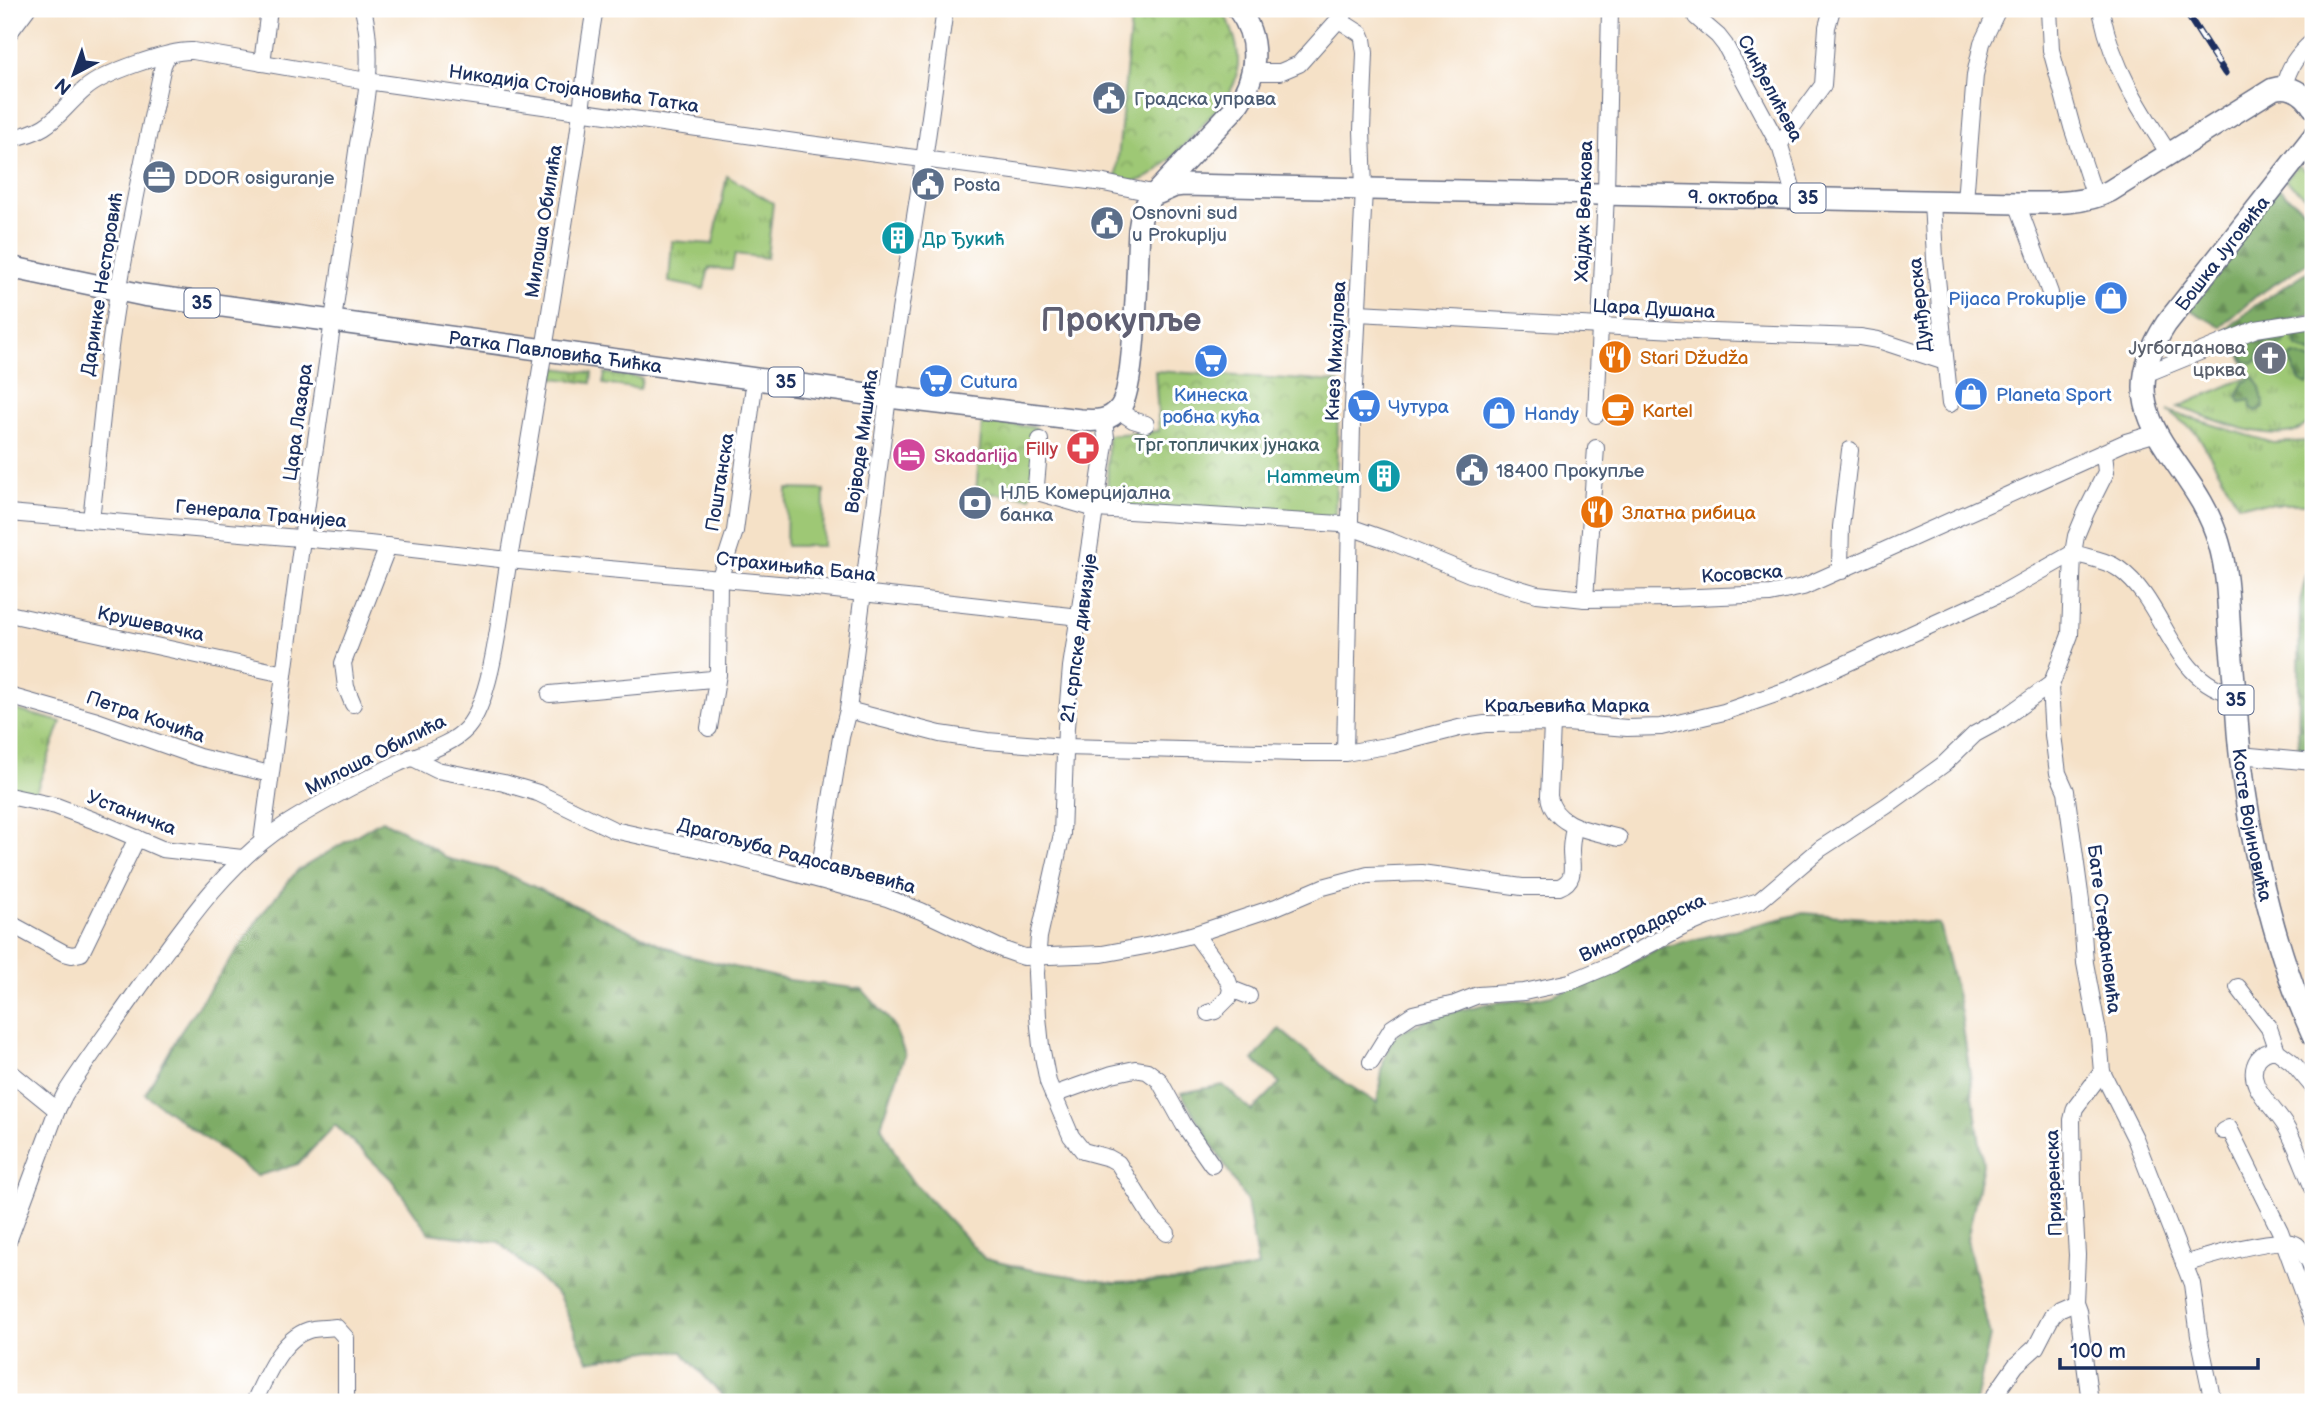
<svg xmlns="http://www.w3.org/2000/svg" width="2322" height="1411" viewBox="0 0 2322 1411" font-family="'Balsamiq Sans',sans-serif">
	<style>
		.grass { fill: url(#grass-tufts); stroke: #5c7c69; stroke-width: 2 }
		.forest { fill: url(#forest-firs); stroke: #4c6e62; stroke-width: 2 }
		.park { fill: url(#park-crowns); stroke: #5c7c69; stroke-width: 2 }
		.pitch { fill: #9ec874; stroke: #5c7c69; stroke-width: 2 }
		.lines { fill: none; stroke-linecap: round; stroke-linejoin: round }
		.minor-casing { stroke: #676d83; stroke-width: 18 }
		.major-casing { stroke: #676d83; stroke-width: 24 }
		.minor { stroke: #fff; stroke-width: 16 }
		.major { stroke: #fff; stroke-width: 21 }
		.rail-casing { stroke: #1b2f5e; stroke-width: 7 }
		.rail { stroke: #fff; stroke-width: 4.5; stroke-dasharray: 13; stroke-linecap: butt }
		.labels { text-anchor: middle; stroke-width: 6; stroke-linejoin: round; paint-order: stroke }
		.shield { fill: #fff; stroke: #5f6d8e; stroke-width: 2 }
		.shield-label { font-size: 18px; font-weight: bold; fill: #1b2f5e }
		.street-label { font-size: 19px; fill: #1b2f5e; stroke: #fff }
		.service-label { font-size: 19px; fill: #4e5e75; stroke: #fff; text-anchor: start }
		.culture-label { font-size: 19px; fill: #0d838f; stroke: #fff; text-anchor: start }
		.shop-label { font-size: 19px; fill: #366cbe; stroke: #fff; text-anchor: start }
		.worship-label { font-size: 19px; fill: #5b616d; stroke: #fff; text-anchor: end }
		.food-label { font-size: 19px; fill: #c56008; stroke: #fff; text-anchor: start }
		.park-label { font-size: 19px; fill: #425d65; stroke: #fff }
		.health-label { font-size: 19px; fill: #be3a42; stroke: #fff; text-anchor: end }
		.hotel-label { font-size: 19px; fill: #b23c85; stroke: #fff; text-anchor: start }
		.town-label { font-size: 33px; font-weight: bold; fill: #5f5f72; stroke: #fff }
	</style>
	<defs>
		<pattern id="grass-tufts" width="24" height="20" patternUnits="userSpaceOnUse" patternTransform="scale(1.75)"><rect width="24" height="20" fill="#9ec874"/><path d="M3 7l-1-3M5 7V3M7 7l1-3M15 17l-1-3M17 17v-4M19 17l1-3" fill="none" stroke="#80a362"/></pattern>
		<pattern id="forest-firs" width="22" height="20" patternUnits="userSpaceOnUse" patternTransform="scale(1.75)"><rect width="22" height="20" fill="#7eac66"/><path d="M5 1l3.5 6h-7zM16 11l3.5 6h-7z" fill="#668c57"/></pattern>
		<pattern id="park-crowns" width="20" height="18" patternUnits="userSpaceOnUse" patternTransform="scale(1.75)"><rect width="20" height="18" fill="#9ec874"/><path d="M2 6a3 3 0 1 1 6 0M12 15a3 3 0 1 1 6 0" fill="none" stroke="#80a362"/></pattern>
	</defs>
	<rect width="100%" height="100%" fill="#fff"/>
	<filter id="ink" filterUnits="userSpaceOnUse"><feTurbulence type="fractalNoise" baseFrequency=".0143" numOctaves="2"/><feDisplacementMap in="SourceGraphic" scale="14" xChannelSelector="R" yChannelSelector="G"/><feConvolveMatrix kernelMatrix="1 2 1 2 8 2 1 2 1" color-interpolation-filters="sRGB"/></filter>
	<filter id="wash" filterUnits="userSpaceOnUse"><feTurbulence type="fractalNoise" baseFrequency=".00686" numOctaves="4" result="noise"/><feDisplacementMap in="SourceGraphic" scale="28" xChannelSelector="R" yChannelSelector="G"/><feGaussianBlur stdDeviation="1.57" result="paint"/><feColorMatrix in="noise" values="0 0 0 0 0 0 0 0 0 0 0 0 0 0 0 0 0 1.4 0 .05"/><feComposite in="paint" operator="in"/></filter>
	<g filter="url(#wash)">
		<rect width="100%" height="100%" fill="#f5e1c7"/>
		<g class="grass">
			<path d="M2298,165L2310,174L2313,172V202L2285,180Z"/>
			<path d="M727,176L773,203L767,258L735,254L732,270L709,268L704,289L669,282L672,241L713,244Z"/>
			<path d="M2313,323V419C2308,423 2302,429 2295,431C2263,442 2210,417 2178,407L2250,376L2234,341Z"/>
			<path d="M556,368L592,373L591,383L554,378Z"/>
			<path d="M605,373L642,378L640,389L603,384Z"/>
			<path d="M2168,411L2273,443L2309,441L2313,444V504H2238L2197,433Z"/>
			<path d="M9,708L61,722L36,792L9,788Z"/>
		</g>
		<g class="forest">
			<path d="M2278,188L2313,218V259L2255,297L2221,327L2187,308Z"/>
			<path d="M2313,268V314L2230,332L2226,330L2256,305Z"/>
			<path d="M2313,324V354L2297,347L2294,333L2301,328L2307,329Z"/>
			<path d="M2287,331L2284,344L2276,346L2268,341L2260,349L2258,360L2252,363L2244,361L2234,341Z"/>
			<path d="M2295,355L2312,361C2313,370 2313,378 2307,385L2300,381L2290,361L2291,357Z"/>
			<path d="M2254,377L2260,386C2260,394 2264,399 2264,407L2257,411L2251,408L2250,400L2240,402L2237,396L2244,383Z"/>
			<path d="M2313,548V756L2298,754L2300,601Z"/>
			<path d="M382,820L411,835L449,859L497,870L684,955L789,980L862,989L893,1024L905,1054L881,1126L907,1175L985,1259L1032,1270L1115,1283L1191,1280L1258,1267L1247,1202L1181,1093L1223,1085L1252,1111L1280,1083L1253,1060L1279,1029L1338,1078L1377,1103L1384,1059L1393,1038L1403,1030L1444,1014L1490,1003L1527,1000L1551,995L1597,980L1659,948L1804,913L1939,924L1961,1013L1983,1164L1967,1240L1990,1336L1976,1402H728L682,1352L655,1350L588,1361L559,1296L499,1242L429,1233L391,1179L335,1125L298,1164L257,1176L145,1094L184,1026L267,907L297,871Z"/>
		</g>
		<g class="park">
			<path d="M1132,9H1221C1235,31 1243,55 1235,81C1231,97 1164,170 1148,177C1137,183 1128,182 1116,180Z"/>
			<path d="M1155,371L1339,382L1335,519L1107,506L1108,435L1159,431Z"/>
			<path d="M982,423L1036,427L1031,497L976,492Z"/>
		</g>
		<path class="pitch" d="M787,489L824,490L823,546H786Z"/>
	</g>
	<g filter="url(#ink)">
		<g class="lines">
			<g class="minor-casing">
				<g id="minor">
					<path d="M1695,9L1696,17L1718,36L1725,45L1781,149L1795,198"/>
					<path d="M2049,9L2051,50L2072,127L2095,197"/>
					<path d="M2102,15C2113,68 2140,109 2169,154"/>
					<path d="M1339,20L1361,34L1363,39L1365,53L1362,130L1364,190L1352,425L1345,753"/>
					<path d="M9,33L27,9"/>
					<path d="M262,63L269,9"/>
					<path d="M1253,72H1280L1299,64L1348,9"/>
					<path d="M2284,87C2288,67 2298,54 2313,41"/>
					<path d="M9,139C54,130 54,116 85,89C103,73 169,50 193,51L367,81L809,144L1104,183L1157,194"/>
					<path d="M1779,145L1823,85L1827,27L1832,9"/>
					<path d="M1932,201L1935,259L1950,404"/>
					<path d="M1965,201L1975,75L1982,43L1998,9"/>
					<path d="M2017,203L2050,293"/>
					<path d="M1358,313L1713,332L1860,337L1878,340L1945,362"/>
					<path d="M2143,375L2256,329L2313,320"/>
					<path d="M1118,410L1133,420L1146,424"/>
					<path d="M1596,415L1606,193L1610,9"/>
					<path d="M1104,420L1106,438L1071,667L1066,727L1062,834L1039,937L1036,973L1038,1017L1041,1046L1048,1082L1071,1136L1083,1151L1109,1158L1118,1163L1152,1218L1167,1233"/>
					<path d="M1040,440L1036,485L1041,493L1096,509L1341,524L1390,541L1470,574L1537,594L1585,599L1673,598L1770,594L1803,587L2126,442L2157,433"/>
					<path d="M2104,453L2106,472L2086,512L2076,536L2073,553L2070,635L2050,688L2053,735L2058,773L2066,791L2081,901L2085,963L2099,1037L2102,1072L2135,1138L2192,1284L2199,1336L2213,1402"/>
					<path d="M9,513L369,544L508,560L789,585L1080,617"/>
					<path d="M91,520C98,460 103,399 111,339C124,247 144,156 163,65L167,56"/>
					<path d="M1842,571L1840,565L1841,527L1850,450"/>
					<path d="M1585,599L1596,448"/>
					<path d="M9,614L284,674"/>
					<path d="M550,694L712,679L718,674"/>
					<path d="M9,696L97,721L199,757L270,774"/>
					<path d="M353,704L346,687L343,663L388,546"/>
					<path d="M848,710L940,734L987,741L1065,747L1297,753H1345L1392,745L1459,728L1485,724L1567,723L1627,728L1661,727L1724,712L1790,689L2004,592L2073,553C2089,558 2106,560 2119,569C2167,603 2171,683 2236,694"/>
					<path d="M1552,724L1549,796C1553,828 1594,831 1619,838"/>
					<path d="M709,728L718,674L719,580L735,531L755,378"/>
					<path d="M2240,755L2313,762"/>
					<path d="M411,757L437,770L504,783L538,793L614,830L723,854L887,898L921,911L1004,950L1024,957L1102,954L1151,945L1195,934L1276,907L1323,887L1368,875L1421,873L1522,887H1559C1577,880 1571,866 1571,851C1571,842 1573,834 1574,826"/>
					<path d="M9,796L56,806L106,825L162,849L242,858"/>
					<path d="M262,841L302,539L358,144C367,100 374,53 363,9"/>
					<path d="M818,879L841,737L848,710L895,342L924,160L945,9"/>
					<path d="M9,923L64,953L72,955L81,953L137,838"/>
					<path d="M1195,934L1227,978L1231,989L1229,997L1215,1011L1208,1013"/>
					<path d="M2238,987L2269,1028L2277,1051"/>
					<path d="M1231,989L1249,996"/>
					<path d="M1371,1062L1392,1028L1413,1014L1455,1004L1478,995L1524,992L1570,982L1613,964L1681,928L1707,917L1759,901L1820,849L1886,806L1944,764L1975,734L2001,720L2051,684"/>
					<path d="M9,1071L57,1110"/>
					<path d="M2313,1087L2292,1062L2277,1051C2270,1050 2263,1053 2258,1059C2242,1084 2275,1107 2286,1127C2297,1146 2304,1168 2313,1188"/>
					<path d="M1053,1095L1112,1074L1135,1069L1147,1071L1159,1080L1184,1125L1212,1165"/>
					<path d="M2223,1131L2229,1128L2280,1231L2313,1322"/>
					<path d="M9,1239L57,1110L65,1094C88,1058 114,1024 139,988C182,929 223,866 285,825C321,802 360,782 399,763C421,753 451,746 467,728C494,697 501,601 509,559C533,423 554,286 576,150C583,103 586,55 595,9"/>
					<path d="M2184,1264C2204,1258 2281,1234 2297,1245C2304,1251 2308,1261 2313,1268"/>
					<path d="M254,1402C266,1377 282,1335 313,1329C320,1328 328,1328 336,1327L346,1338V1402"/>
					<path d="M1990,1402L2016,1365L2036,1347L2052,1316L2059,1309L2075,1302"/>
					<path d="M2090,1402L2078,1310L2075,1302L2077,1255L2073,1187L2072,1120L2075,1108L2102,1072"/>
				</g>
			</g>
			<g class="major-casing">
				<g id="major">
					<path id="s1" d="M2313,137L2166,324C2102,422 2195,456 2219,543C2228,573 2228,606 2230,637C2233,669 2236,701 2238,732C2246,828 2273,948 2313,1035"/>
					<path id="s2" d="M1159,193L1175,186L1183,185L2017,203C2047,203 2082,205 2110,191L2273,89C2290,84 2304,93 2313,107"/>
					<path id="s3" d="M9,267L143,295L889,397L1080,420C1096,421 1109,422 1120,408C1136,387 1137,263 1139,230L1142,212L1149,200L1235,108C1258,78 1261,39 1238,9"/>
				</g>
			</g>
			<use href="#minor" class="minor"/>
			<use href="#major" class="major"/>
			<g class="rail-casing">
				<path id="rail" d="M2184,9L2225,73"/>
			</g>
			<use href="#rail" class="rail"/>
		</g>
	</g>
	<defs>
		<g id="civic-disc" transform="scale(1.75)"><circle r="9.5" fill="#5c6f8a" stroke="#fff"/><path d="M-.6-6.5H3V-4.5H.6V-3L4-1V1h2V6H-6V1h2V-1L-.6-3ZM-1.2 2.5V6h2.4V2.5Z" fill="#fff"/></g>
		<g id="office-disc" transform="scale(1.75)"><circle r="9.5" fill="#5c6f8a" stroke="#fff"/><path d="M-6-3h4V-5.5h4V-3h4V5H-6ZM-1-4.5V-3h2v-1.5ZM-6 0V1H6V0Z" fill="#fff"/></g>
		<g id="building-disc" transform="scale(1.75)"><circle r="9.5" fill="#0f9aa8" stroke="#fff"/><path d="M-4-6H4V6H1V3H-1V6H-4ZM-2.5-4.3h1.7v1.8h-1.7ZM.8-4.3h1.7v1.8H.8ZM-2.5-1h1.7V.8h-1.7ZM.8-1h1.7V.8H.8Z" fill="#fff"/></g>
		<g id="shop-disc" transform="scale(1.75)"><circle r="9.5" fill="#3f7fe0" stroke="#fff"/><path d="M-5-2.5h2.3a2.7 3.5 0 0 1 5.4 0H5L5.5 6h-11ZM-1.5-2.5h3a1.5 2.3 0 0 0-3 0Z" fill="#fff"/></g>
		<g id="restaurant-disc" transform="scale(1.75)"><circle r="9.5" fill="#e8710a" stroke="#fff"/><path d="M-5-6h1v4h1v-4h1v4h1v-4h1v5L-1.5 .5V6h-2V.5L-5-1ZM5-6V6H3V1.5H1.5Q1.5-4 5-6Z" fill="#fff"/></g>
		<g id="church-disc" transform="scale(1.75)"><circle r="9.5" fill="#6b7280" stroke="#fff"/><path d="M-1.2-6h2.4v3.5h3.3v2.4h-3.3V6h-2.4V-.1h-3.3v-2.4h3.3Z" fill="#fff"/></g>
		<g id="supermarket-disc" transform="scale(1.75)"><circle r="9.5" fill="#3f7fe0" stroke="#fff"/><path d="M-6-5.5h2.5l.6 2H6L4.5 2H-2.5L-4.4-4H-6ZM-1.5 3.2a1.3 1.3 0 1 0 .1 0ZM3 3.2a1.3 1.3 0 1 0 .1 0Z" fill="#fff"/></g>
		<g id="cafe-disc" transform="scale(1.75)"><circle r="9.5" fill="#e8710a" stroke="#fff"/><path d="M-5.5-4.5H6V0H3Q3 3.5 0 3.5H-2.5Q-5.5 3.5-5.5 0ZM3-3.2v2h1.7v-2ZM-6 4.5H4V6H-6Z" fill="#fff"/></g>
		<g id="pharmacy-disc" transform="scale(1.75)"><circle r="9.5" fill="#e0444e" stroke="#fff"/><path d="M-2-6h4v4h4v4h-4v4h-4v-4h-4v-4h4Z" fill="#fff"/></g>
		<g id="hotel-disc" transform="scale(1.75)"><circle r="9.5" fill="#d1479c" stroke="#fff"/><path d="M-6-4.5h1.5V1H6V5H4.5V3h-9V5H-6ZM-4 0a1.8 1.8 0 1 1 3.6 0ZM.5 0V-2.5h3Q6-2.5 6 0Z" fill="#fff"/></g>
		<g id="bank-disc" transform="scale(1.75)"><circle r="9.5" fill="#5c6f8a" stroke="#fff"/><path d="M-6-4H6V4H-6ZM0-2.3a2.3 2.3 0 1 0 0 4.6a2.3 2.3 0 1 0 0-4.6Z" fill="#fff"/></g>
	</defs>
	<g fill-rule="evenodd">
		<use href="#civic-disc" x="1109" y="98"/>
		<use href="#office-disc" x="159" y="177"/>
		<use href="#civic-disc" x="928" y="184"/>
		<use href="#civic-disc" x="1107" y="223"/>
		<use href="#building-disc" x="898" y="238"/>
		<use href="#shop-disc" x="2111" y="298"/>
		<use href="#restaurant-disc" x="1615" y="357"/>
		<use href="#church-disc" x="2270" y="358"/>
		<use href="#supermarket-disc" x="1211" y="361"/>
		<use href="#supermarket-disc" x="936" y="381"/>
		<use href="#shop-disc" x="1971" y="394"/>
		<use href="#supermarket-disc" x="1364" y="406"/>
		<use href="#cafe-disc" x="1618" y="410"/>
		<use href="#shop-disc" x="1499" y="413"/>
		<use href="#pharmacy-disc" x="1083" y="448"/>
		<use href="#hotel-disc" x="909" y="455"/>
		<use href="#civic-disc" x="1472" y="470"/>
		<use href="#building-disc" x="1384" y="476"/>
		<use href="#bank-disc" x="975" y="503"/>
		<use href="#restaurant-disc" x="1597" y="512"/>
	</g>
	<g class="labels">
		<g class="shield">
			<rect x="1790.5" y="183.5" width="35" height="29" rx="5"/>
			<rect x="184.5" y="288.5" width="35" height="29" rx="5"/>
			<rect x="768.5" y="367.5" width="35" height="29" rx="5"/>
			<rect x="2218.5" y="685.5" width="35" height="29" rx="5"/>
		</g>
		<g class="shield-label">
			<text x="1808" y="204">35</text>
			<text x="202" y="309">35</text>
			<text x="786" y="388">35</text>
			<text x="2236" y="706">35</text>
		</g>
		<g class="street-label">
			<text transform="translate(574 88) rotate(8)" y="7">Никодија Стојановића Татка</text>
			<text transform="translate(1771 88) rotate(62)" y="7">Синђелићева</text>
			<text dy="7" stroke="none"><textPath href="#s2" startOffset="576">9. октобра</textPath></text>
			<text transform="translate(1583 211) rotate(-88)" y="7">Хајдук Вељкова</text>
			<text transform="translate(543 221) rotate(-81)" y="7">Милоша Обилића</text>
			<text transform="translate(2222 253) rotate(-52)" y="7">Бошка Југовића</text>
			<text transform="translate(101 284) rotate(-81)" y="7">Даринке Несторовић</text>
			<text transform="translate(1919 305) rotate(-96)" y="7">Дунђерска</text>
			<text transform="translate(1654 308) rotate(3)" y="7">Цара Душана</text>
			<text dy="7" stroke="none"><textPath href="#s3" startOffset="553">Ратка Павловића Ћићка</textPath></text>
			<text transform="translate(1335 351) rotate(-87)" y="7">Кнез Михајлова</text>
			<text transform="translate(297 422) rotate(-82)" y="7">Цара Лазара</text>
			<text transform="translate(861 441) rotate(-82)" y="7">Војводе Мишића</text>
			<text transform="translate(719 482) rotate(-81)" y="7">Поштанска</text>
			<text transform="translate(261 513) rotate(5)" y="7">Генерала Транијеа</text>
			<text transform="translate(796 566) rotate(6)" y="7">Страхињића Бана</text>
			<text transform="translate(1742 573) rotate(-4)" y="7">Косовска</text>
			<text transform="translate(151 623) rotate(12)" y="7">Крушевачка</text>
			<text transform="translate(1078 638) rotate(-82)" y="7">21. српске дивизије</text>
			<text x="1567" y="712">Краљевића Марка</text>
			<text transform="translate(146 716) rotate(19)" y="7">Петра Кочића</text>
			<text transform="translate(375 754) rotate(-27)" y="7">Милоша Обилића</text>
			<text transform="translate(132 812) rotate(21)" y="7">Устаничка</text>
			<text dy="7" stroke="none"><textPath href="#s1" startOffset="765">Косте Војиновића</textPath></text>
			<text transform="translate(797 855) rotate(15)" y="7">Драгољуба Радосављевића</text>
			<text transform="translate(1642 927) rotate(-25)" y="7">Виноградарска</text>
			<text transform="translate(2105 929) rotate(83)" y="7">Бате Стефановића</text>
			<text transform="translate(2053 1183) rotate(-92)" y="7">Призренска</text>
		</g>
		<g class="service-label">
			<text x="1134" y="105">Градска управа</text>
			<text x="184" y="184">DDOR osiguranje</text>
			<text x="953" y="191">Posta</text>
			<text x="1132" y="219">Osnovni sud<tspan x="1132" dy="22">u Prokuplju</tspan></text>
			<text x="1496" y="477">18400 Прокупље</text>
			<text x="1000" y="499">НЛБ Комерцијална<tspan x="1000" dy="22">банка</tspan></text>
		</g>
		<g class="culture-label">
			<text x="922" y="245">Др Ђукић</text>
			<text x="1360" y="483" text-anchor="end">Hammeum</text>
		</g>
		<g class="shop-label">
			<text x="2086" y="305" text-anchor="end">Pijaca Prokuplje</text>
			<text x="960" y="388">Cutura</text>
			<text x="1211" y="401" text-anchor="middle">Кинеска<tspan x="1211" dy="22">робна кућа</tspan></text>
			<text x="1996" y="401">Planeta Sport</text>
			<text x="1388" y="413">Чутура</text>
			<text x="1524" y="420">Handy</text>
		</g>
		<g class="worship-label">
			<text x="2246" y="354">Југбогданова<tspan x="2246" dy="22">црква</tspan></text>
		</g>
		<g class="food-label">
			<text x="1640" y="364">Stari Džudža</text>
			<text x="1642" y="417">Kartel</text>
			<text x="1622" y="519">Златна рибица</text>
		</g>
		<g class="park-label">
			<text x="1227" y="451">Трг топличких јунака</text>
		</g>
		<g class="health-label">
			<text x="1058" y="455">Filly</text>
		</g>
		<g class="hotel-label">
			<text x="934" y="462">Skadarlija</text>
		</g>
		<g class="town-label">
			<text x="1121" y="331">Прокупље</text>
		</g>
	</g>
	<rect width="2322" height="1411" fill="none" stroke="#fff" stroke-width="35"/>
	<g transform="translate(74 74) rotate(221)" stroke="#ffffff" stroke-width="5" paint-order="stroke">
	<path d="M0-5L12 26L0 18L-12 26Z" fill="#1b2f5e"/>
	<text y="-10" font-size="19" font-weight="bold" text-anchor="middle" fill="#1b2f5e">N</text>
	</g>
	<path d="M2060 1358v10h198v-10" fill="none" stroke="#1b2f5e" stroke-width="3.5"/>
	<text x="2070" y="1358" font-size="21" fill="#1b2f5e" stroke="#ffffff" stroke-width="5" paint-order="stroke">100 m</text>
</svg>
